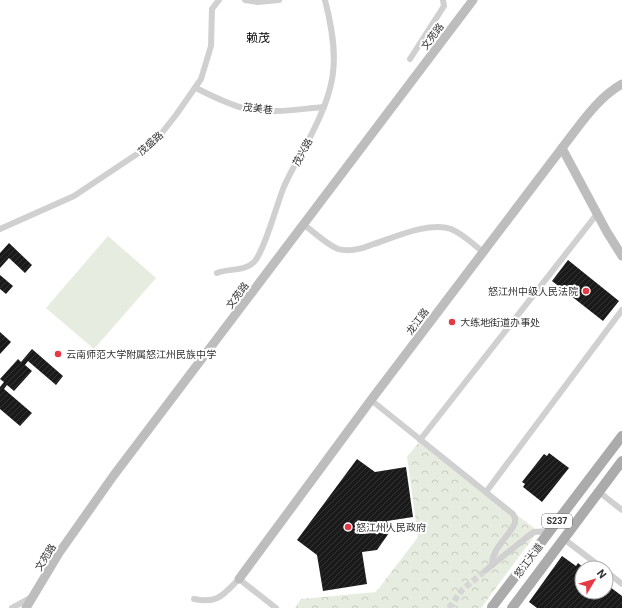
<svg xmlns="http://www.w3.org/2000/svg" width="622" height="608" viewBox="0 0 622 608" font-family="Roboto,'Noto Sans SC',sans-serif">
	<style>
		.grass { fill: #e6ecdf }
		.park { fill: url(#park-crowns) }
		.building { fill: url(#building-hatch) }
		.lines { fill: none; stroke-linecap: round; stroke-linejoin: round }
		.street-tunnel { stroke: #d6d6d6; stroke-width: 6; stroke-dasharray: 6 3; stroke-linecap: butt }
		.street { stroke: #d0d0d0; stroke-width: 6 }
		.secondary { stroke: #bdbdbd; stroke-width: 9 }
		.primary { stroke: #ababab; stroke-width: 10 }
		.poi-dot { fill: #e63946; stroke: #fff; stroke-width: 1.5 }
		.labels { text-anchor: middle; stroke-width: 4; stroke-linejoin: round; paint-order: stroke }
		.shield { fill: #fff; stroke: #707070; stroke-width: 1 }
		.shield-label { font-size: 9px; font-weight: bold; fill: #333 }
		.street-label { font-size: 10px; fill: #333; stroke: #fff }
		.poi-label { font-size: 10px; fill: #333; stroke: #fff; text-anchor: start }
		.quarter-label { font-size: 12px; fill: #000; stroke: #fff }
	</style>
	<defs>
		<pattern id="park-crowns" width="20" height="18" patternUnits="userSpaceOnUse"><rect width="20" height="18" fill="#e6ecdf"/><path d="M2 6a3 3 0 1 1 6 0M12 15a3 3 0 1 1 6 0" fill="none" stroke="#c6cbc0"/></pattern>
		<pattern id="building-hatch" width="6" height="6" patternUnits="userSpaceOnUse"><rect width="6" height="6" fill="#1a1a1a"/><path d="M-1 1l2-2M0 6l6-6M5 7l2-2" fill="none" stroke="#333"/></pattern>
	</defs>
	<rect width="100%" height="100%" fill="#fff"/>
	<path class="grass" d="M108,236L156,278L94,349L46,308Z"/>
	<path class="park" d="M419,442L538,531L481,608H295L301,599L376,592L418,537L407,457Z"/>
	<g class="building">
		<path d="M9,243L32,265L25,273L9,258L0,268V253Z"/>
		<path d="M568,260L619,301L603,321L552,281Z"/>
		<path d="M0,275L13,286L6,294L0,289Z"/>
		<path d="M0,332L11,342L0,354Z"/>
		<path d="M32,349L63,376L56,385L28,361L25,365L32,371L14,391L7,385L4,389L32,413L20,426L0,409V387L4,382L0,379L18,359L21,362Z"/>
		<path d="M549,453L569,468L542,502L523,487L525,484L522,482L544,454L547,456Z"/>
		<path d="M357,459L375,472L406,467L413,517L387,521L389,533L377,550L362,552L367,584L323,591L317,555L297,540Z"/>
		<path d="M562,556L576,566L578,563L584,568H582V592H606V584L622,596V608H537L529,602Z"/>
	</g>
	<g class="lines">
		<path class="street-tunnel" d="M449,608L462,590L486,570"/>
		<g class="street">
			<path d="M245,0L258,2L279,0"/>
			<path d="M410,59L444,6L443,0"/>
			<path d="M196,88C212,96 229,105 247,109C272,114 299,109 324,107"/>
			<path d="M303,224C314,232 326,244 338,249C348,252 362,249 371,245C393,238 429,221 451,229C463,234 473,244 483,252"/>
			<path d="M0,229L74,196L137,154L157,139L176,115L201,79L211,46L212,9L219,0"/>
			<path d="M217,273C229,268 244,272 254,262C264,252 277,204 283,189C289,174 298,160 306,145C336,88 341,63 325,0"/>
			<path d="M371,400L513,514L515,518V523C508,538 492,548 492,565"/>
			<path d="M420,440L597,214"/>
			<path d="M486,492L622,310"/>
			<path d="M599,492L622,510"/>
			<path d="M564,539L602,568"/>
			<path d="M486,570L527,537L534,532L550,531"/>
			<path d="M606,571L622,584"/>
			<path d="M194,599C218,604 223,595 239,579L276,608"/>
			<path d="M12,608L34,596"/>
		</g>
		<g class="secondary">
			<path d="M562,148L607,232L622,256"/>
			<path d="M239,579L371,400L562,148C580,125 597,98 622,84"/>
			<path d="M26,608L59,553L114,475L473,0"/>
		</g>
		<g class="primary">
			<path d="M492,607L622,436"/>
			<path d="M512,608L622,461"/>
		</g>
	</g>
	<g class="poi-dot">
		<circle cx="586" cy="291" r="4"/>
		<circle cx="452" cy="322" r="4"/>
		<circle cx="58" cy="354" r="4"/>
		<circle cx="348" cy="527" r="4"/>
	</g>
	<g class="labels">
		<rect class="shield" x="542" y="514" width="30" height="14" rx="3"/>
		<g class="shield-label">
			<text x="557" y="524">S237</text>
		</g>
		<g class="street-label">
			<text transform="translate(432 36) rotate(-53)" y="4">文苑路</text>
			<text transform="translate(258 108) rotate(7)" y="4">茂美巷</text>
			<text transform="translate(150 143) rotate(-42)" y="4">茂盛路</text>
			<text transform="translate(302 152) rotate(-62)" y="4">茂兴路</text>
			<text transform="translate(237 295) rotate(-53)" y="4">文苑路</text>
			<text transform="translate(417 321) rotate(-53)" y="4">龙江路</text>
			<text transform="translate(45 557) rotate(-58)" y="4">文苑路</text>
			<text transform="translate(528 560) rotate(-53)" y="4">怒江大道</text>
		</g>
		<g class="poi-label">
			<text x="578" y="295" text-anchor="end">怒江州中级人民法院</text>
			<text x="460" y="326">大练地街道办事处</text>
			<text x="66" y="358">云南师范大学附属怒江州民族中学</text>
			<text x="356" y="531">怒江州人民政府</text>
		</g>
		<g class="quarter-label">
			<text x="258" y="42">赖茂</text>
		</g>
	</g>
	<g transform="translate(594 580) rotate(52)"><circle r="19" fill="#ffffff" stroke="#adadad"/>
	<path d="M0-3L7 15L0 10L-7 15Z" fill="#e63946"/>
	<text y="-6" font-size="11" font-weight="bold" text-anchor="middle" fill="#333333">N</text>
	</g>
</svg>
